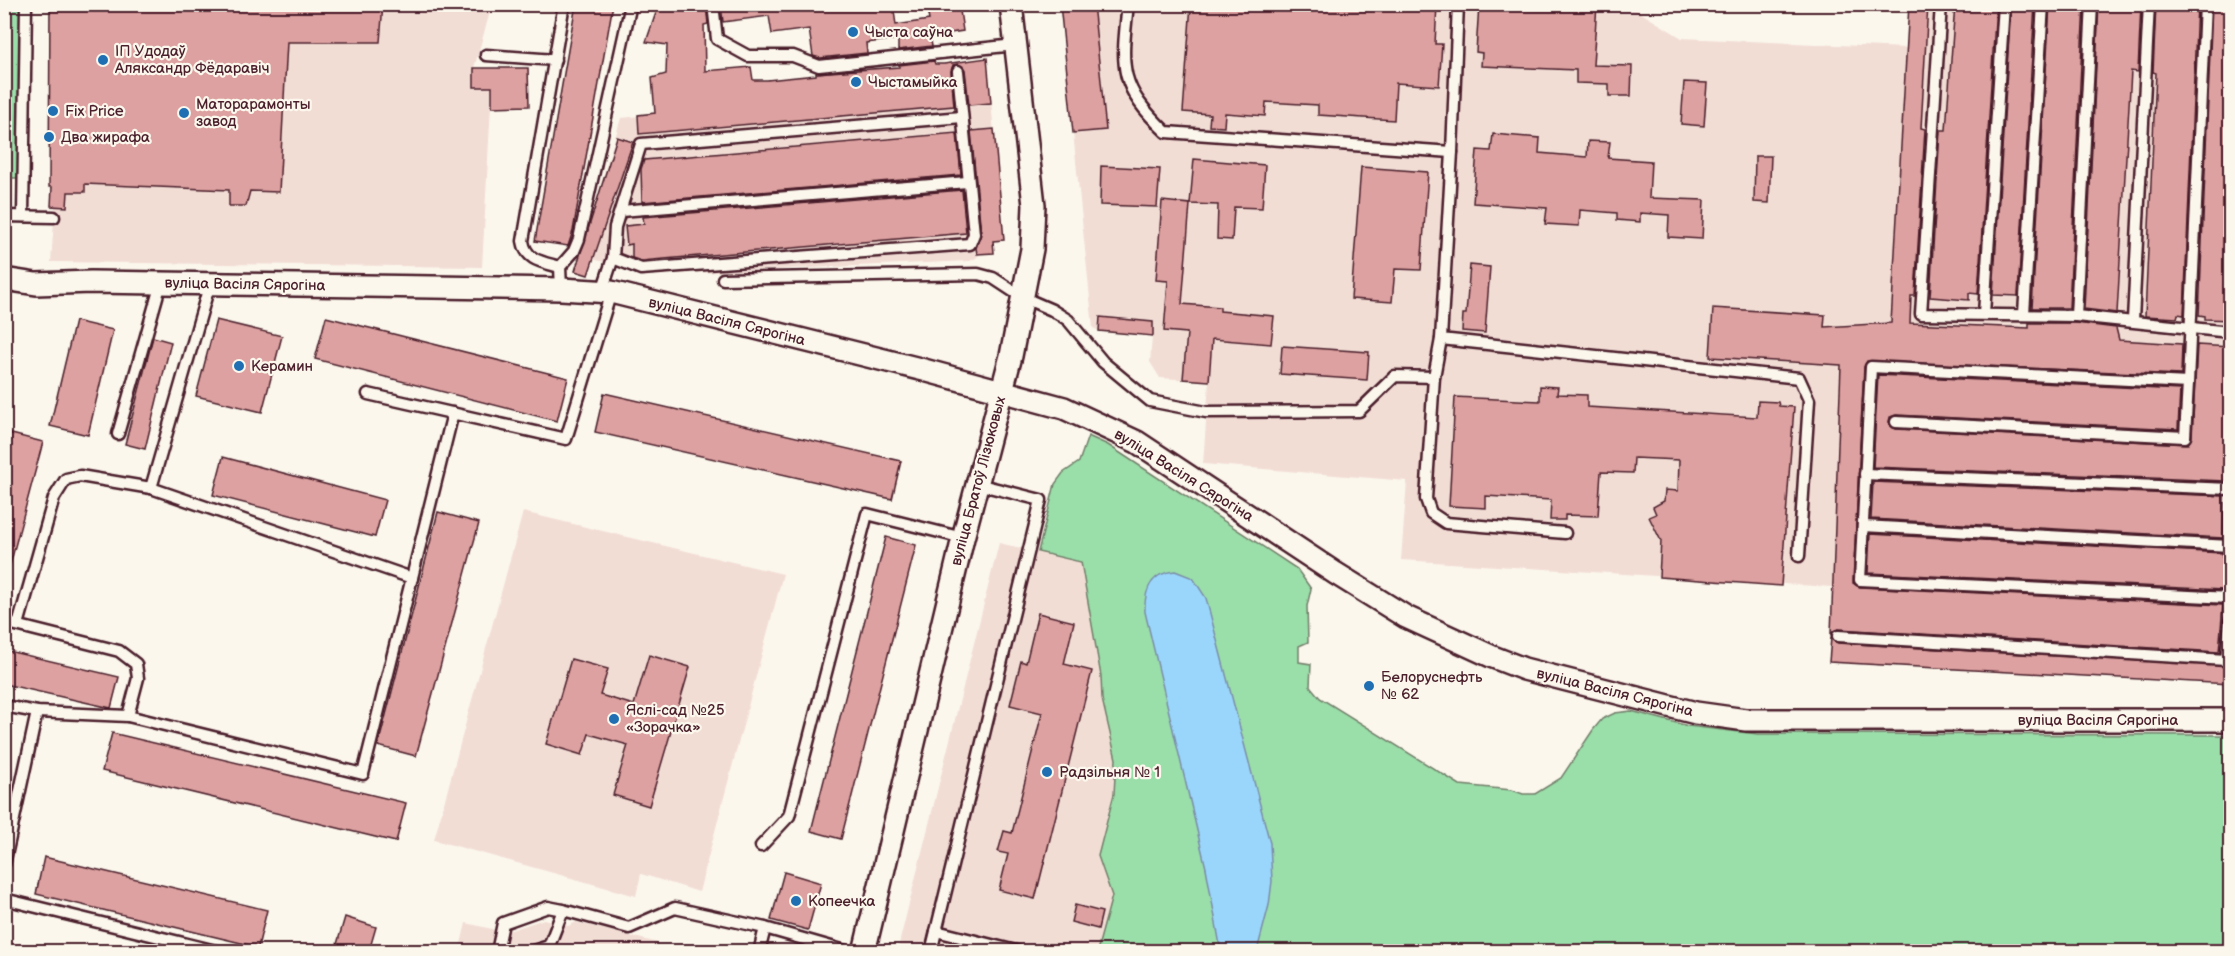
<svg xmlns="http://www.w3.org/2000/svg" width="2235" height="956" viewBox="0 0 2235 956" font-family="'Balsamiq Sans',sans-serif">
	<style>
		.built { fill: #f2ddd5 }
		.green { fill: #9adea9; stroke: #727e6a; stroke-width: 1.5 }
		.water { fill: #9ad6fb; stroke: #7a8da8; stroke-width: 1.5 }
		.building { fill: #dca1a0; stroke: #4a1f2b; stroke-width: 1.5 }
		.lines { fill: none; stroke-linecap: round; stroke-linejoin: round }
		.lane-casing { stroke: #4a1f2b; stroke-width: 15 }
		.street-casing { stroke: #4a1f2b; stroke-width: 26 }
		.lane { stroke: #fbf7ec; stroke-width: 10 }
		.street { stroke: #fbf7ec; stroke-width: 21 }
		.poi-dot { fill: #1f6fb2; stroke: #fbf7ec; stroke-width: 2 }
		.labels { text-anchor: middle; stroke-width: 4.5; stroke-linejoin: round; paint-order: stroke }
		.poi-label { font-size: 15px; fill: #4a1f2b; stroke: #fbf7ec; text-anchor: start }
		.street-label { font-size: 15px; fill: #4a1f2b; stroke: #fbf7ec }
	</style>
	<rect width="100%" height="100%" fill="#fbf7ec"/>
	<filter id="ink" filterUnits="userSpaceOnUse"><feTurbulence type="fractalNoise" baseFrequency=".0167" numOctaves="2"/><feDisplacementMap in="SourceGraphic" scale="12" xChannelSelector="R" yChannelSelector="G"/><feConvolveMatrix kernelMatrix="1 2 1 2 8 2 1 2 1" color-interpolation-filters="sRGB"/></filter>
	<g filter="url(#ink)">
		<g class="built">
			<path d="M50,5H492L474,68V87H492L482,267L51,262L55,207L51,205L52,188L49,187Z"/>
			<path d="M1060,5H1628L1682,38L1906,48L1909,5H2230V684L1868,659L1829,662L1832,587L1401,560L1407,481L1203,464L1209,381L1160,378L1150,362L1152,336L1099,331L1093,328Z"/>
			<path d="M987,58L1004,240L993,241L976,258L970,261L650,275L593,259L588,275L575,271L621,118L946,84L944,63Z"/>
			<path d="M523,512L783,574L699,892L641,874L636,896L434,840Z"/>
			<path d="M999,543L1081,562L1150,951L897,952Z"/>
			<path d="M544,919L568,926L576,922L658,943L656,952H459L466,923L505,932Z"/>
		</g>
		<g class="green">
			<path d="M9,5H21L20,178H9Z"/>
			<path d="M1088,436L1108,445L1297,569L1311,589L1307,606L1308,642L1299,646V662L1311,664L1310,686L1320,698L1460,785L1512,790L1523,794H1535L1561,778L1593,730L1602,719L1615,713L1631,711L1688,726L1758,734L2230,735V951H1097L1112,896L1098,856L1114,794L1116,759L1102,699L1101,676L1081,562L1038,552L1055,484L1063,473L1079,462Z"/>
		</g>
		<path class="water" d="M1175,571L1193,578L1206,598L1270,843L1272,881L1269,905L1257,951H1221L1206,868L1145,612C1144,589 1151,573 1175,571Z"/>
		<g class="building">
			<path d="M50,4H383L380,42H287L279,192L250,191L246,206H229V190L85,184V192H68L67,207L51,206L52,187H49Z"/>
			<path d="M576,4H613L573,231L568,246L535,241Z"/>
			<path d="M659,4H706L708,24L704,25L705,71L751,67L753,80H767L816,75V73L899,67V65L934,61L935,64H944L987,58L991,103L969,105L965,70L958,64L953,65L951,71L954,106L639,134L638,115L655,113L652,78L666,74L667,45L646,42Z"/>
			<path d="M721,4H893L896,25L929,20L926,4H959L963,31L930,36L932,46L898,50V39L866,43L867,53L820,58L813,56L809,29L772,34L769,16L723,22Z"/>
			<path d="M1060,4H1093L1106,130L1073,133Z"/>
			<path d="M1191,4H1437L1435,44H1442L1439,86L1396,83L1394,120L1318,115V105L1266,102L1265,116L1225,113L1224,127L1209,126L1210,114L1183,112Z"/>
			<path d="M1479,4H1597L1593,65L1632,66L1631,96H1609V84L1576,83V70L1481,66L1482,53L1476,52Z"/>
			<path d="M1909,4H1928L1921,128L1925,129L1915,296H1911L1910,323L2029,328V323H2076L2116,328L2119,340L2182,344L2181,375L1867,361L1864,367L1853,583L1860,587L2223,605L2219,652L1838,629L1831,634L1841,365L1710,357L1713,308L1825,315L1824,327L1891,323Z"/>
			<path d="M1955,4H1996L1978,294L1969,293V300L1930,297L1940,130H1946Z"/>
			<path d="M2011,4H2035L2018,296L1993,295Z"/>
			<path d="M2050,4H2084L2069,308H2032Z"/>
			<path d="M2099,4H2141L2138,72L2131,71L2117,313L2084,309Z"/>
			<path d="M2156,4H2197L2184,315L2178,314L2177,318L2145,316L2156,73L2153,72Z"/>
			<path d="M2212,4H2230V320L2205,319V316L2199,315Z"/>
			<path d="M474,68H528L529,106L492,107V87H474Z"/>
			<path d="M1684,82L1707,83L1704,126L1681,124Z"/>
			<path d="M994,129L1004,240L993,241L994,253L977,254L976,248L981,233L971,131Z"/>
			<path d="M957,133L961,175L642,202L641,169L644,160Z"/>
			<path d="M1493,134L1540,138L1539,153L1587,157L1588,141L1610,142L1608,158L1651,161L1649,198L1704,200L1702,239L1668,237L1669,215L1640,213V222L1617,220V213L1580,210L1579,226L1545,224L1547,208L1473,203L1477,150L1491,151Z"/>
			<path d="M617,137L633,142L588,275L575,271Z"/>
			<path d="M1755,156H1771L1769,203L1754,202Z"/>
			<path d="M1194,159L1265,165L1262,208L1234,207L1232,240L1217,239L1218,205L1190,204Z"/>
			<path d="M1101,166L1160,169L1157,207L1100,205Z"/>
			<path d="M1361,167L1428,172L1421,270L1395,269L1392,302L1351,299Z"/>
			<path d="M962,190L966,233L641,261L632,258V244L627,245L625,226L644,224L643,217Z"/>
			<path d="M1162,201L1190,204L1182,304L1220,307V311L1274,316L1271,344L1212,339L1209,381L1183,379L1187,333L1164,331L1168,281L1156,280Z"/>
			<path d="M1470,265L1490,267L1485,333L1462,331L1463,314H1466Z"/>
			<path d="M326,317L568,378L557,421L315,359Z"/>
			<path d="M1100,317L1153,322V336L1099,331Z"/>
			<path d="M216,320L282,336L262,412L196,396Z"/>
			<path d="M75,321L113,330L88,435L50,426Z"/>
			<path d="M153,337L171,342L145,449L125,444Z"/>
			<path d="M2197,345L2230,347V420L2226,481L1873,467L1878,375L2180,390L2178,429L1896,415L1890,417L1889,422L1896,429L2188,444L2192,437Z"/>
			<path d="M1282,346L1369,352L1367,380L1280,374Z"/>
			<path d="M1540,386L1558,387L1557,394L1587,395V407L1757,417L1758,401L1778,402L1779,406L1794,407L1781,586L1659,577L1661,541L1649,517L1656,514L1653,507L1664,501L1665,490L1678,491L1679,460L1634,458L1633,473L1601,472L1598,516L1565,515V520H1550L1551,500L1486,496V508L1449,506L1455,397L1540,401Z"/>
			<path d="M604,393L901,461L892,499L595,432Z"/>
			<path d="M4,432L43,442L9,569L4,568Z"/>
			<path d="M223,457L385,500L375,537L213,495Z"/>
			<path d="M1873,482L2224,496L2223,538L1871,519Z"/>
			<path d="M438,512L479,523L416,756L378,746Z"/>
			<path d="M1870,534L2223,553L2222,557H2226L2224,590L1868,573Z"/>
			<path d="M886,537L916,545L841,839L811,831Z"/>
			<path d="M1038,613L1074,622L1064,664L1092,671L1035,899L999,890L1008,854L998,852L1004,831L1012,833L1042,713L1010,705L1021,661L1026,663Z"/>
			<path d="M1831,638L1838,643L2230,666V684L1829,662Z"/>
			<path d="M4,650L119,677L111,708L4,684Z"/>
			<path d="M649,655L690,667L649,806L613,795L628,745L589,734L582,755L546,744L571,659L608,669L600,695L634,705Z"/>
			<path d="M112,733L406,803L396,842L102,771Z"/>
			<path d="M44,857L267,910L258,947L36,894Z"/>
			<path d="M784,872L821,883L808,930L771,920Z"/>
			<path d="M1075,905L1102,912L1098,929L1071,922Z"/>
			<path d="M345,917L376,927L369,951H335Z"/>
		</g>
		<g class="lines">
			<g class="lane-casing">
				<g id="lane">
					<path d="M713,4L717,39L748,56H793L819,66L1015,45"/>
					<path d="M1128,4C1121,68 1118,86 1166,132L1452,152L1458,4"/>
					<path d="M1941,4L1921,314L2076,316L2230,332"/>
					<path d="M486,55L555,60"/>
					<path d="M1452,152L1441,339L1799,378L1809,400L1799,556"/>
					<path d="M621,211L967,182"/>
					<path d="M23,215L26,4"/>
					<path d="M4,216L54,217"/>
					<path d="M613,258L615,227L641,144L962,117"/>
					<path d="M560,267C543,262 526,261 523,241L564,4"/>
					<path d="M723,279L978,274L993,278L1022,297L1052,310L1068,320L1103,362L1150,401L1206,412L1359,411L1395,376L1434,377"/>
					<path d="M561,289L560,267L574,251L579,239L631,4"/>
					<path d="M602,291L613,258L641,269L970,244L974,234L958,71"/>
					<path d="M1984,314L2004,4"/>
					<path d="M2024,314L2043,4"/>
					<path d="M2076,316L2092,4"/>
					<path d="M2133,320L2149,4"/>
					<path d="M1441,339L1434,377L1426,499L1431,513L1446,523L1565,533"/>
					<path d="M2188,383L2205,4"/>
					<path d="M368,394L566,439L611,292"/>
					<path d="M1896,422L2185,437L2188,383L1871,367L1860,580L2230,598"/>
					<path d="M118,434L161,283"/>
					<path d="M1865,474L2230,489"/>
					<path d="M151,488L412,578"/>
					<path d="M1863,526L2230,546"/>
					<path d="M4,622L119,651L136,664L138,678L128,716L363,774L453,413"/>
					<path d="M18,625L54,498L66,479L80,476L151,488L210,283"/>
					<path d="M1838,636L2226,660L2230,621"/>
					<path d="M4,706L37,712L128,716"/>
					<path d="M761,846L789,816L867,514L963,538"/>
					<path d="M4,865L37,712"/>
					<path d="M4,899L220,952"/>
					<path d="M936,931L1020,952"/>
					<path d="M497,952L503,923L548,907L563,910"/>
					<path d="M530,952L549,946L563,910L629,928L675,908L765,928L849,952"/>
					<path d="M759,952L765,928"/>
					<path d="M931,952L1041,500L977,484"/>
				</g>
			</g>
			<g class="street-casing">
				<g id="street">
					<path d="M4,279L36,284L91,282L561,289L611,292L924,370L1064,408L1137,442L1335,573L1406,617L1493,657L1524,669L1696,713L1746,720H2230"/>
					<path d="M864,952L963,538L1011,356L1032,249L1034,205L1011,4"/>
				</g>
			</g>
			<use href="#lane" class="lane"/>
			<use href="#street" class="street"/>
		</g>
	</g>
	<g class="poi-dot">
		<circle cx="853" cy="32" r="6"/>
		<circle cx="103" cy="60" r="6"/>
		<circle cx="856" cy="82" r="6"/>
		<circle cx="53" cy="111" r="6"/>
		<circle cx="184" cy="113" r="6"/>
		<circle cx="49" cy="137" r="6"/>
		<circle cx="239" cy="366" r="6"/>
		<circle cx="1369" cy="686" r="6"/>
		<circle cx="614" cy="719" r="6"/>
		<circle cx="1047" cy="772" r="6"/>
		<circle cx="796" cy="901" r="6"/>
	</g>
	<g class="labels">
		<g class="poi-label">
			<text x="865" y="37">Чыста саўна</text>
			<text x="115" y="56">ІП Удодаў<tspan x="115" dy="17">Аляксандр Фёдаравіч</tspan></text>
			<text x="868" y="87">Чыстамыйка</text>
			<text x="196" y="109">Маторарамонты<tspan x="196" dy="17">завод</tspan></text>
			<text x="65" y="116">Fix Price</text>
			<text x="61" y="142">Два жирафа</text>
			<text x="251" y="371">Керамин</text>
			<text x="1381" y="682">Белоруснефть<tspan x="1381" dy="17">№ 62</tspan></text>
			<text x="626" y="715">Яслі-сад №25<tspan x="626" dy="17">«Зорачка»</tspan></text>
			<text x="1059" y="777">Радзільня № 1</text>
			<text x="808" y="906">Копеечка</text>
		</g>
		<g class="street-label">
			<text transform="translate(245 284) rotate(1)" y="5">вуліца Васіля Сярогіна</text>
			<text transform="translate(727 321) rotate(14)" y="5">вуліца Васіля Сярогіна</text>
			<text transform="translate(1184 475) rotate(32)" y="5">вуліца Васіля Сярогіна</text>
			<text transform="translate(978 481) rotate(-75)" y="5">вуліца Братоў Лізюковых</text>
			<text transform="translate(1615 692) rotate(14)" y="5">вуліца Васіля Сярогіна</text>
			<text x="2098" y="725">вуліца Васіля Сярогіна</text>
		</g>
	</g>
	<rect width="2235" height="956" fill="none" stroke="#fbf7ec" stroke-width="24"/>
	<rect x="12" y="12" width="2211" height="932" fill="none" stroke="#4a1f2b" stroke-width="2" filter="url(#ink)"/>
</svg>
